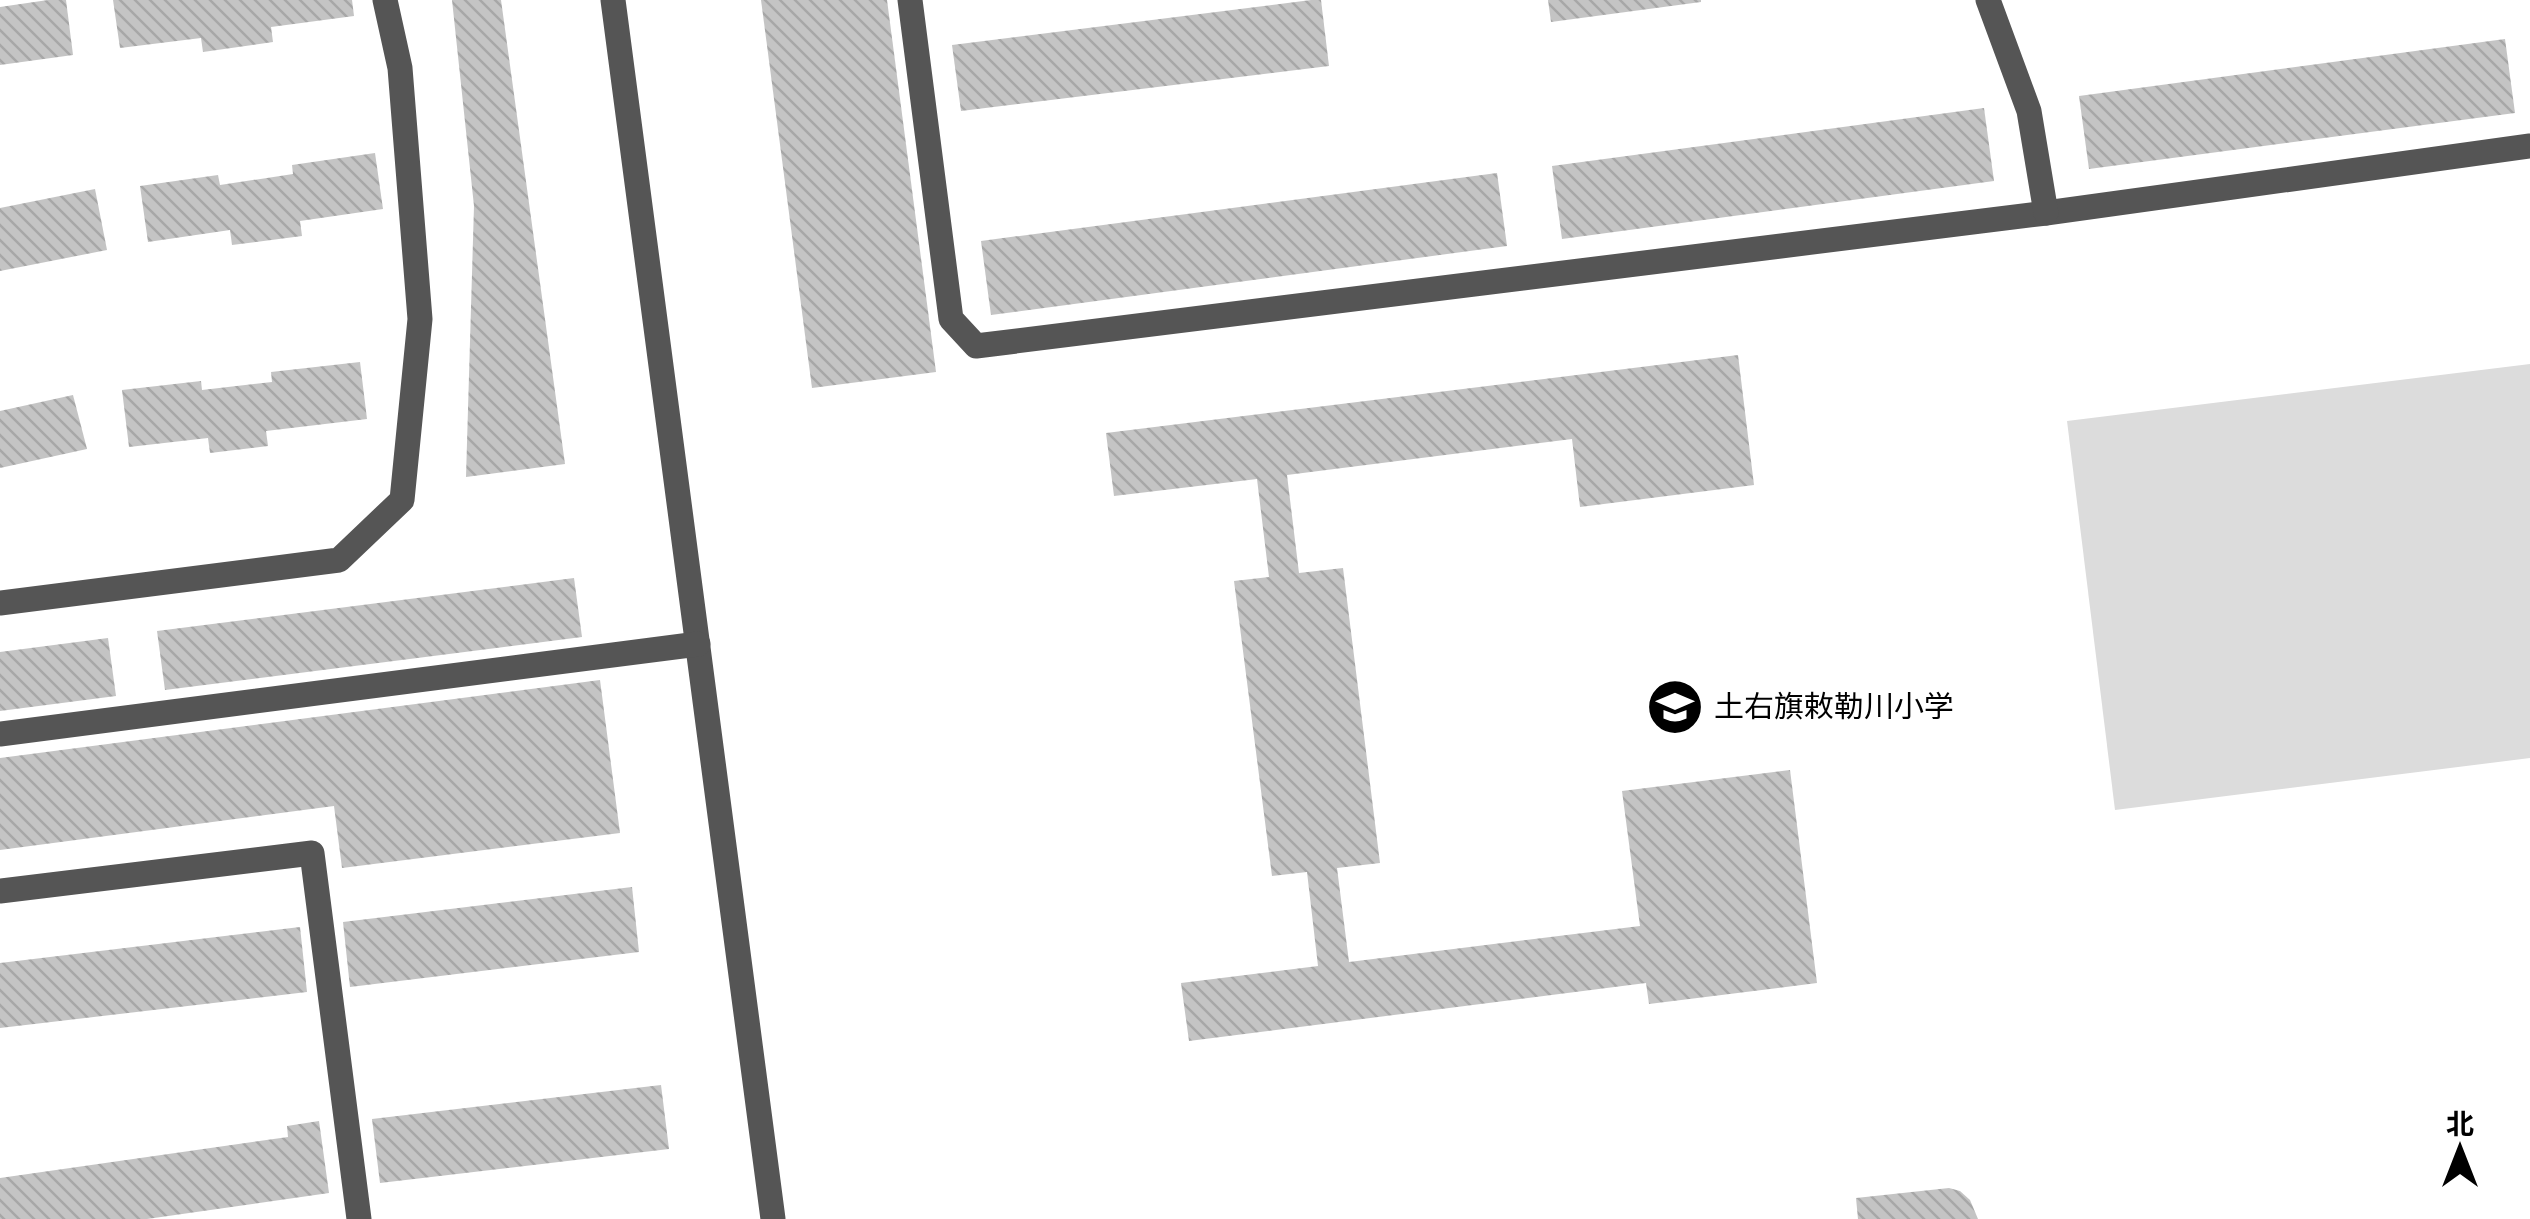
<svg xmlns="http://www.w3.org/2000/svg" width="2530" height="1219" viewBox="0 0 2530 1219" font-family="'Space Grotesk','Noto Sans SC',sans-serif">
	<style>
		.grass { fill: #dcdcdc }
		.building { fill: url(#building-back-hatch) }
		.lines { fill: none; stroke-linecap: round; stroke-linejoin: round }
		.minor { stroke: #555; stroke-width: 25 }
		.labels { text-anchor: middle; stroke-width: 9; stroke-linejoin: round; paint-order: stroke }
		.poi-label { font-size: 30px; fill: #000; stroke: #fff; text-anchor: start }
	</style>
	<defs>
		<pattern id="building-back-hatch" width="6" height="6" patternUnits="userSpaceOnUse" patternTransform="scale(2.5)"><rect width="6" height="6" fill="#c4c4c4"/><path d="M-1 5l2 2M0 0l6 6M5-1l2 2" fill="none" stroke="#a7a7a7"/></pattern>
	</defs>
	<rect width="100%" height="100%" fill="#fff"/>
	<path class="grass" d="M2530,364V758L2115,810L2067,421Z"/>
	<g class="building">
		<path d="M48,0H66L73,55L0,65V7Z"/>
		<path d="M113,0H352L354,16L271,27L273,42L203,52L201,38L120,48Z"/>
		<path d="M452,0H501L565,464L466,477L474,206Z"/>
		<path d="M761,0H887L936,372L812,388Z"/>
		<path d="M1311,0H1321L1329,66L961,111L952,45Z"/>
		<path d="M1548,0H1701V2L1551,22Z"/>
		<path d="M2505,39L2515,113L2089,169L2079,96Z"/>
		<path d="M1984,108L1994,181L1562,239L1552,166Z"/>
		<path d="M375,153L383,209L300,221L302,236L232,245L230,230L148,242L140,186L218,175L220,185L293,174L292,165Z"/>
		<path d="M1497,173L1507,246L991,315L981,241Z"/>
		<path d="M95,189L107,250L0,271V208Z"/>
		<path d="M1738,355L1754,485L1580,507L1572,439L1287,475L1299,573L1343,568L1380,863L1337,868L1349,962L1640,926L1622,791L1790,770L1817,983L1649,1004L1646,983L1189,1041L1181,983L1318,966L1307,872L1272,876L1234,581L1269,577L1257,479L1114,496L1106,433Z"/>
		<path d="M360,362L367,419L266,431L268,446L210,453L208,438L129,447L122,390L201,381L202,390L272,382L271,372Z"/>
		<path d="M73,395L87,449L0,468V411Z"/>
		<path d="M574,578L582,637L165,690L157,631Z"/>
		<path d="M108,638L116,696L0,711V652Z"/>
		<path d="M600,680L620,833L342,868L334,806L0,850V758Z"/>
		<path d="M632,887L639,952L350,987L343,922Z"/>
		<path d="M300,927L307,992L0,1028V963Z"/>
		<path d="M661,1085L669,1149L380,1183L372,1119Z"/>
		<path d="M319,1121L329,1193L147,1219H0V1178L288,1137L287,1126Z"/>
		<path d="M1949,1188L1960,1191L1970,1200L1978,1219H1858L1856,1198Z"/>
	</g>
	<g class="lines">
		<g class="minor">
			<path d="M613,0L773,1219"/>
			<path d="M910,0L951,319L976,346L2046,213L2530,146"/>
			<path d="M1988,0L2029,111L2046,213"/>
			<path d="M0,603L339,560L402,500L420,319L400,68L385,0"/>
			<path d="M0,734L698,644"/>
			<path d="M0,891L312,853L359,1219"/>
		</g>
	</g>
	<defs>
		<g id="school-disc" transform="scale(2.875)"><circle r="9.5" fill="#000" stroke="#fff"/><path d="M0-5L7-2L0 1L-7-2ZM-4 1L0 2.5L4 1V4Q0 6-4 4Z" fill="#fff"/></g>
	</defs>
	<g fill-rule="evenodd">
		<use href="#school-disc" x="1675" y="707"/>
	</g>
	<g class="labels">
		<g class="poi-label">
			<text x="1714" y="717">土右旗敕勒川小学</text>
		</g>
	</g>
	<g transform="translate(2460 1149)" stroke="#ffffff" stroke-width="8" paint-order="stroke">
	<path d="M0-8L18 38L0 25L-18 38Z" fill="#000000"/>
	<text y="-15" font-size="28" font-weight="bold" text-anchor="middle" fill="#000000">北</text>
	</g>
</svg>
